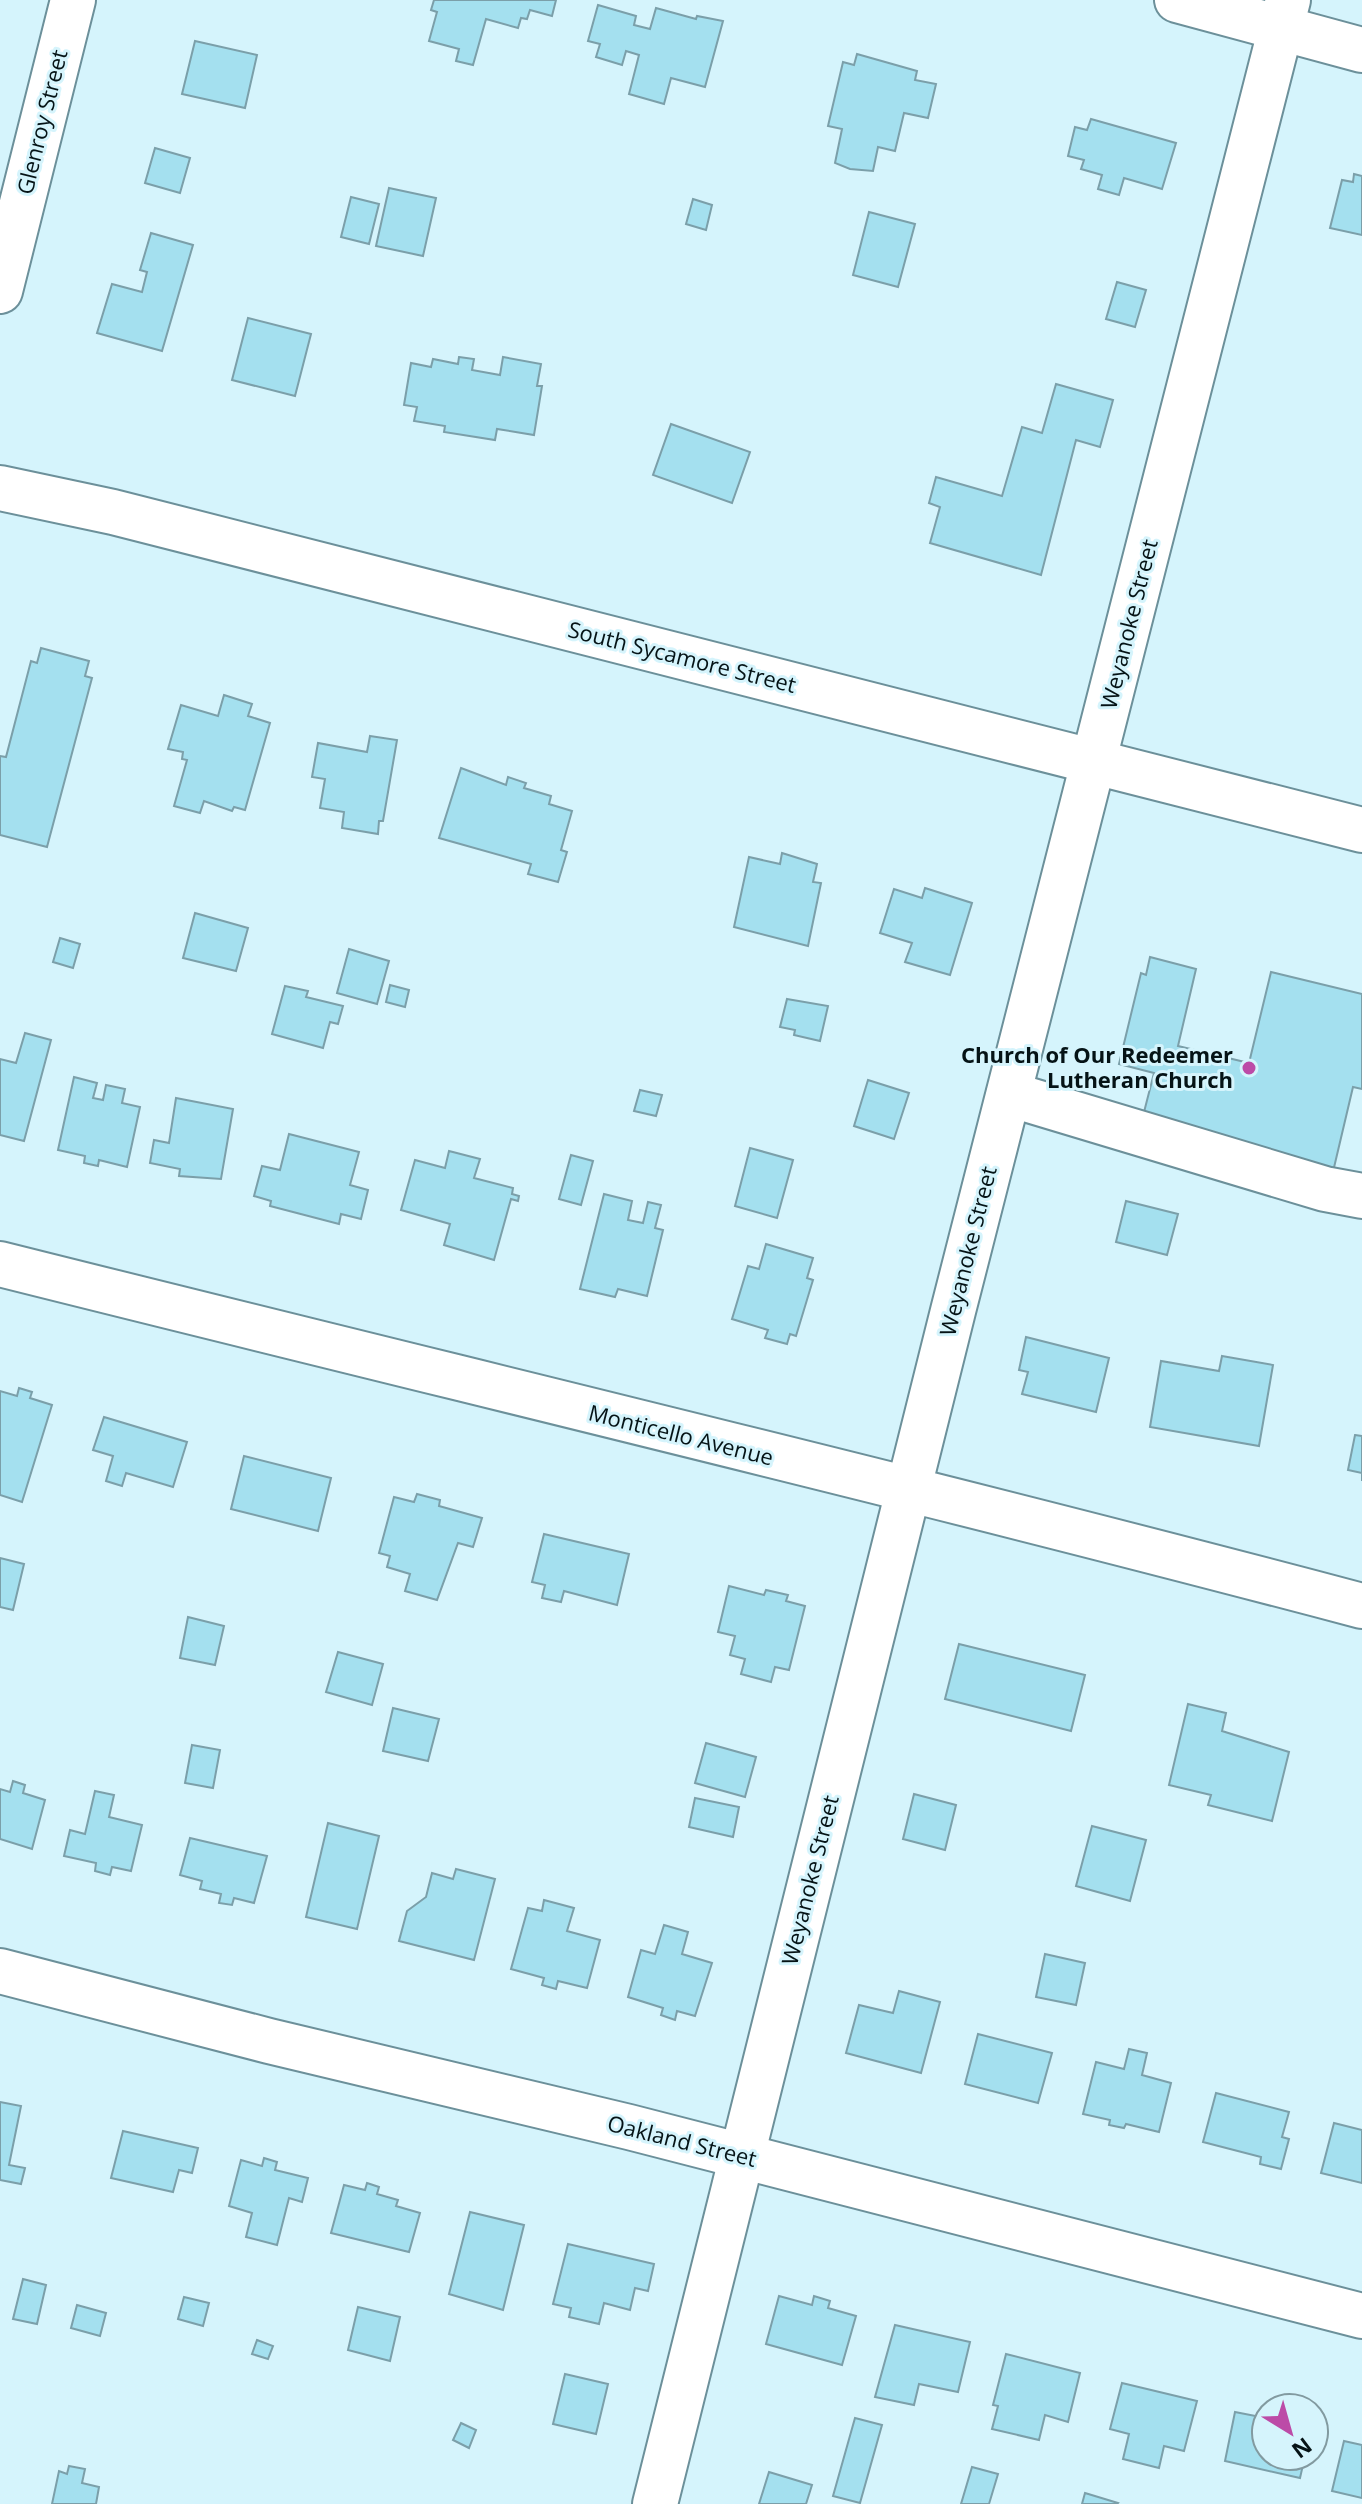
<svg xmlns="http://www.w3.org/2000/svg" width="1362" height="2504" viewBox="0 0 1362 2504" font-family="'Open Sans',sans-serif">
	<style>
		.building { fill: #a4e0ef; stroke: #7b9fa9; stroke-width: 2 }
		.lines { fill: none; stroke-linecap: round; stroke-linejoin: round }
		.minor-casing { stroke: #6c909a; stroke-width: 48 }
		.major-casing { stroke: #6c909a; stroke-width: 48 }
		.minor { stroke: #fff; stroke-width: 44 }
		.major { stroke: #fff; stroke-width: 44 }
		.poi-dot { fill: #bc4ba7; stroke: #d5f4fc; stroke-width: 3 }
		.labels { text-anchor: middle; stroke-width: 6; stroke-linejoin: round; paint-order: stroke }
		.street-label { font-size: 22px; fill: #051316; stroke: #d5f4fc }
		.poi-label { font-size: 22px; font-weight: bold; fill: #051316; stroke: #d5f4fc; text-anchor: end }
	</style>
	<rect width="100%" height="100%" fill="#d5f4fc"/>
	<g class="building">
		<path d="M434,0H556L552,16L530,10L527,19L521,18L518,28L486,19L473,65L456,61L459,49L429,41L437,12L431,10Z"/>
		<path d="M598,5L636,16L634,25L650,29L656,8L696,19L697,16L723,21L705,87L671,78L664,104L629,94L639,55L626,51L622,65L596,57L600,44L588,41Z"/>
		<path d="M195,41L257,55L245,108L182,94Z"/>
		<path d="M857,54L917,71L915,80L936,84L928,118L904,113L895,151L878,147L873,171L850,169L835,163L842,129L828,126L843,62L854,65Z"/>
		<path d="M1091,119L1176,143L1162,189L1124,178L1119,195L1098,189L1102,175L1081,169L1084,160L1068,156L1075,127L1087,130Z"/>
		<path d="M155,148L190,158L180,193L145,183Z"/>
		<path d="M1354,174L1362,176V235L1330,228L1342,180L1353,182Z"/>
		<path d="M389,188L436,198L423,256L376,246Z"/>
		<path d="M351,197L379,204L369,244L341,237Z"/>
		<path d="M693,199L712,205L706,230L686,224Z"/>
		<path d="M869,212L915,224L898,287L853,275Z"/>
		<path d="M151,233L193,245L162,351L97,333L112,284L142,292L147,272L140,270Z"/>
		<path d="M1117,282L1146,290L1135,327L1106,319Z"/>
		<path d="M248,318L311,334L295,396L232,380Z"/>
		<path d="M459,357L474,359L472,370L500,375L503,357L541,364L537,386H542L534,435L497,429L495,440L444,432L445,426L414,421L417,407L404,405L411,363L431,367L433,359L458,364Z"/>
		<path d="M1056,384L1113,400L1100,447L1076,440L1041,575L930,543L940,507L929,503L936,477L1002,496L1022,427L1042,433Z"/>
		<path d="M671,424L750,452L732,503L653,475Z"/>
		<path d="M41,648L89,661L85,676L92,678L47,847L0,835V756L6,757L31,661L37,663Z"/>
		<path d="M224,695L252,704L248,716L270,723L245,810L234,807L232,811L204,801L200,813L174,806L187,760L182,759L183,752L168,749L181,705L218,716Z"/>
		<path d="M370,736L397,740L383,821H379L378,834L342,828L344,812L320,808L325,779L312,777L318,743L367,752Z"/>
		<path d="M461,768L506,785L508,777L526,783L524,788L551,796L549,804L572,811L561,850L567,852L558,882L528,874L531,864L439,838Z"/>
		<path d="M782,853L817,864L813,882L821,883L808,946L734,927L749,857L780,864Z"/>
		<path d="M925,888L972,903L950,975L905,962L912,943L880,933L894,889L922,898Z"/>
		<path d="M195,913L248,928L236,971L183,958Z"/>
		<path d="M60,938L80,944L73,968L53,962Z"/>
		<path d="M349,949L389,961L377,1004L337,993Z"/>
		<path d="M1150,957L1196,969L1178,1046L1249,1063L1271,972L1362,994V1089L1353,1087L1332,1176L1230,1151L1233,1138L1143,1116L1154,1073L1119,1064L1141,973L1146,975Z"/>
		<path d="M390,985L409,990L405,1007L386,1002Z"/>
		<path d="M285,986L308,991L306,997L343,1006L338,1024L330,1022L323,1048L272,1034Z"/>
		<path d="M787,999L828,1006L820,1041L794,1035L795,1030L780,1027Z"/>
		<path d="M25,1033L51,1040L24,1141L0,1135V1059L16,1063Z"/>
		<path d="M74,1077L97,1083L93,1098L103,1100L106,1085L125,1089L122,1103L140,1107L127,1167L99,1160L98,1166L84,1163L85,1156L58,1150Z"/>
		<path d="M868,1080L909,1093L894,1139L854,1126Z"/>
		<path d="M640,1090L662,1095L656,1116L634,1111Z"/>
		<path d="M176,1098L233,1109L221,1179L179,1176L180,1169L150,1163L154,1140L169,1143Z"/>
		<path d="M289,1134L359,1152L350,1185L368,1190L361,1219L341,1214L339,1224L270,1206L271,1201L254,1196L262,1166L280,1170Z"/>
		<path d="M750,1148L793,1160L777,1218L735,1206Z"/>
		<path d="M449,1151L480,1159L474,1178L513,1188L512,1194L519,1196L518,1201L511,1199L494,1260L444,1245L450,1224L401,1210L415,1160L445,1168Z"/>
		<path d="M571,1155L593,1161L581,1205L559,1199Z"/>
		<path d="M604,1194L632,1201L628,1220L643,1223L648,1202L661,1205L655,1228L663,1230L647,1296L618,1289L615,1297L580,1289Z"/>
		<path d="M1126,1201L1178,1214L1167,1255L1116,1242Z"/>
		<path d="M766,1244L813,1258L807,1278L813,1280L796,1336L790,1334L787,1344L765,1338L768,1330L732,1319L748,1266L759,1269Z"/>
		<path d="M1026,1337L1109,1358L1096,1412L1022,1394L1028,1372L1019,1370Z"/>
		<path d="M1222,1356L1273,1365L1259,1446L1150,1427L1161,1361L1219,1371Z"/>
		<path d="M19,1388L32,1392L30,1398L52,1405L22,1502L0,1495V1391L17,1396Z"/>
		<path d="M104,1417L187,1442L173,1487L126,1473L122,1486L106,1481L113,1456L93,1450Z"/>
		<path d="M1355,1435L1362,1436V1481V1473L1348,1470Z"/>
		<path d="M244,1456L331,1478L318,1531L231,1509Z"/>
		<path d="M417,1494L440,1500L439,1506L482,1518L473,1547L458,1543L437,1600L405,1591L410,1574L387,1567L390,1556L379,1553L394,1497L414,1502Z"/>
		<path d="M544,1534L629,1554L617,1605L564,1591L561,1602L542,1598L545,1585L532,1582Z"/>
		<path d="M0,1558L24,1564L13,1610L0,1607Z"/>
		<path d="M729,1586L764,1595L766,1590L788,1595L786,1601L805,1606L789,1670L775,1667L771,1682L741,1674L745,1659L730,1655L735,1636L718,1632Z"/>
		<path d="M188,1617L224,1626L215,1665L180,1658Z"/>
		<path d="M959,1644L1085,1675L1071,1731L945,1699Z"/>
		<path d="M338,1652L383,1664L372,1705L326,1692Z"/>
		<path d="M1188,1704L1226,1713L1222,1731L1289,1752L1272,1821L1208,1805L1211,1795L1169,1785Z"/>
		<path d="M393,1708L439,1719L428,1761L383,1751Z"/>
		<path d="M706,1743L756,1757L745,1797L695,1783Z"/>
		<path d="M192,1745L220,1750L213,1788L185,1783Z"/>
		<path d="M13,1781L25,1785L23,1793L45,1800L32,1849L0,1839V1789L10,1792Z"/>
		<path d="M95,1791L114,1795L109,1817L142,1825L131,1871L112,1867L110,1875L95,1871L96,1863L64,1856L70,1830L85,1834Z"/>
		<path d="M914,1794L956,1805L945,1850L903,1839Z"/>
		<path d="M695,1798L739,1807L733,1837L689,1827Z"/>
		<path d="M328,1823L379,1836L357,1929L306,1917Z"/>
		<path d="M1092,1826L1146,1840L1130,1901L1076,1886Z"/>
		<path d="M190,1838L267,1856L254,1903L234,1898L232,1905L219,1903L221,1894L200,1889L202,1881L180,1875Z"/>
		<path d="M456,1869L495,1879L474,1960L399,1941L407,1911L426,1897L432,1873L453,1879Z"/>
		<path d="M544,1900L574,1908L567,1931L600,1940L587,1988L558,1981L556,1989L542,1985L544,1978L511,1969L528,1908L542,1911Z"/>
		<path d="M664,1925L688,1932L682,1954L712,1963L695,2016L677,2011L675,2020L661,2015L663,2008L628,1997L641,1950L655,1954Z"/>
		<path d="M1045,1954L1085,1963L1076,2005L1036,1997Z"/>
		<path d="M899,1991L940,2002L921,2073L846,2053L859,2005L893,2013Z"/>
		<path d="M978,2034L1052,2053L1038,2103L965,2084Z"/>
		<path d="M1129,2049L1147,2053L1142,2075L1171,2083L1159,2132L1126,2124L1124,2128L1109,2125L1110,2120L1083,2114L1096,2062L1124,2069Z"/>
		<path d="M1216,2093L1289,2112L1282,2137L1289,2139L1281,2169L1260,2164L1261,2157L1203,2142Z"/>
		<path d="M0,2102L21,2106L9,2165L25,2168L21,2184L0,2180Z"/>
		<path d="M1334,2123L1362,2130V2183L1321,2173Z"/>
		<path d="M123,2131L198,2148L192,2173L179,2170L173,2192L111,2178Z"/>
		<path d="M264,2158L277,2162L275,2170L308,2178L302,2202L289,2198L277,2245L246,2237L252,2213L229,2206L241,2160L262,2166Z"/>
		<path d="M367,2183L379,2187L377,2194L398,2200L396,2206L420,2213L409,2252L331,2233L344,2185L365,2190Z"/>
		<path d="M470,2212L524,2225L503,2310L449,2294Z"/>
		<path d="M568,2244L654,2264L648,2291L635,2288L630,2310L604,2303L599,2324L569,2317L571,2308L553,2304Z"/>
		<path d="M23,2279L46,2285L37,2324L13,2319Z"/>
		<path d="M779,2296L812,2305L814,2296L830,2301L828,2308L856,2316L842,2365L766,2344Z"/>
		<path d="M184,2297L209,2303L203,2326L178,2319Z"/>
		<path d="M77,2305L106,2313L100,2336L71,2328Z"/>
		<path d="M358,2307L400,2317L390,2361L348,2350Z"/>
		<path d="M895,2325L970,2342L958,2392L919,2384L914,2405L875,2397Z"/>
		<path d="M257,2340L273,2346L268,2359L252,2354Z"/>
		<path d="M1006,2354L1080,2373L1068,2422L1045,2415L1039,2440L992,2429L998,2406L993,2405Z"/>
		<path d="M565,2374L608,2384L596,2434L553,2424Z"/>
		<path d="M1122,2383L1197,2401L1184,2451L1164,2446L1159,2468L1123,2459L1129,2434L1110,2429Z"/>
		<path d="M1235,2412L1266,2418V2456H1305L1300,2478L1225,2461Z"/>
		<path d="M855,2418L882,2425L860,2503L833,2496Z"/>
		<path d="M461,2423L476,2430L469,2448L453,2440Z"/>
		<path d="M1344,2441L1362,2445V2498L1332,2491Z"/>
		<path d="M69,2466L85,2469L82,2483L99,2487L96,2504H52L59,2471L67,2474Z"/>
		<path d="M972,2467L998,2474L989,2504H961Z"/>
		<path d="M769,2472L812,2485L806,2504H759Z"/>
		<path d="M1085,2493L1118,2503L1117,2504H1082Z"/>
	</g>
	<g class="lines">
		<g class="minor-casing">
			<g id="minor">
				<path d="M1177,0L1362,50"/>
				<path d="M0,291L73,0"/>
				<path d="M1009,1094L1325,1189L1362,1196"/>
				<path d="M0,1264C454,1378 909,1486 1362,1606"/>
				<path d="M0,1971L269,2041L629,2127L1362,2316"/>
				<path d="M655,2504L953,1311L1288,0"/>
			</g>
		</g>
		<g class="major-casing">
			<path id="major" d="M0,488L113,512L1362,830"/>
		</g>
		<use href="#minor" class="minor"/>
		<use href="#major" class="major"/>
	</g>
	<circle class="poi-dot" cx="1249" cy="1068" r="8"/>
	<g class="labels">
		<g class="street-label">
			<text transform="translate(42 122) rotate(-76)" y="8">Glenroy Street</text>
			<text transform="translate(1129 624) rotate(-76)" y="8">Weyanoke Street</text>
			<text transform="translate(682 657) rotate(14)" y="8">South Sycamore Street</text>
			<text transform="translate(968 1251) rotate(-76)" y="8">Weyanoke Street</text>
			<text transform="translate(681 1435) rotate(14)" y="8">Monticello Avenue</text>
			<text transform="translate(810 1880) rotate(-76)" y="8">Weyanoke Street</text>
			<text transform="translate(682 2141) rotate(14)" y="8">Oakland Street</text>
		</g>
		<g class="poi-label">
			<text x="1233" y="1063">Church of Our Redeemer<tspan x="1233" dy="25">Lutheran Church</tspan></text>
		</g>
	</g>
	<g transform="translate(1290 2432) rotate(143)"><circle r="38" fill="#d5f4fc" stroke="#829aa0" stroke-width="2"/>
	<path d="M0-6L14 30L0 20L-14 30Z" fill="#bc4ba7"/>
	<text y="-12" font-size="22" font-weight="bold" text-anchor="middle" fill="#051316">N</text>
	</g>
</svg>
